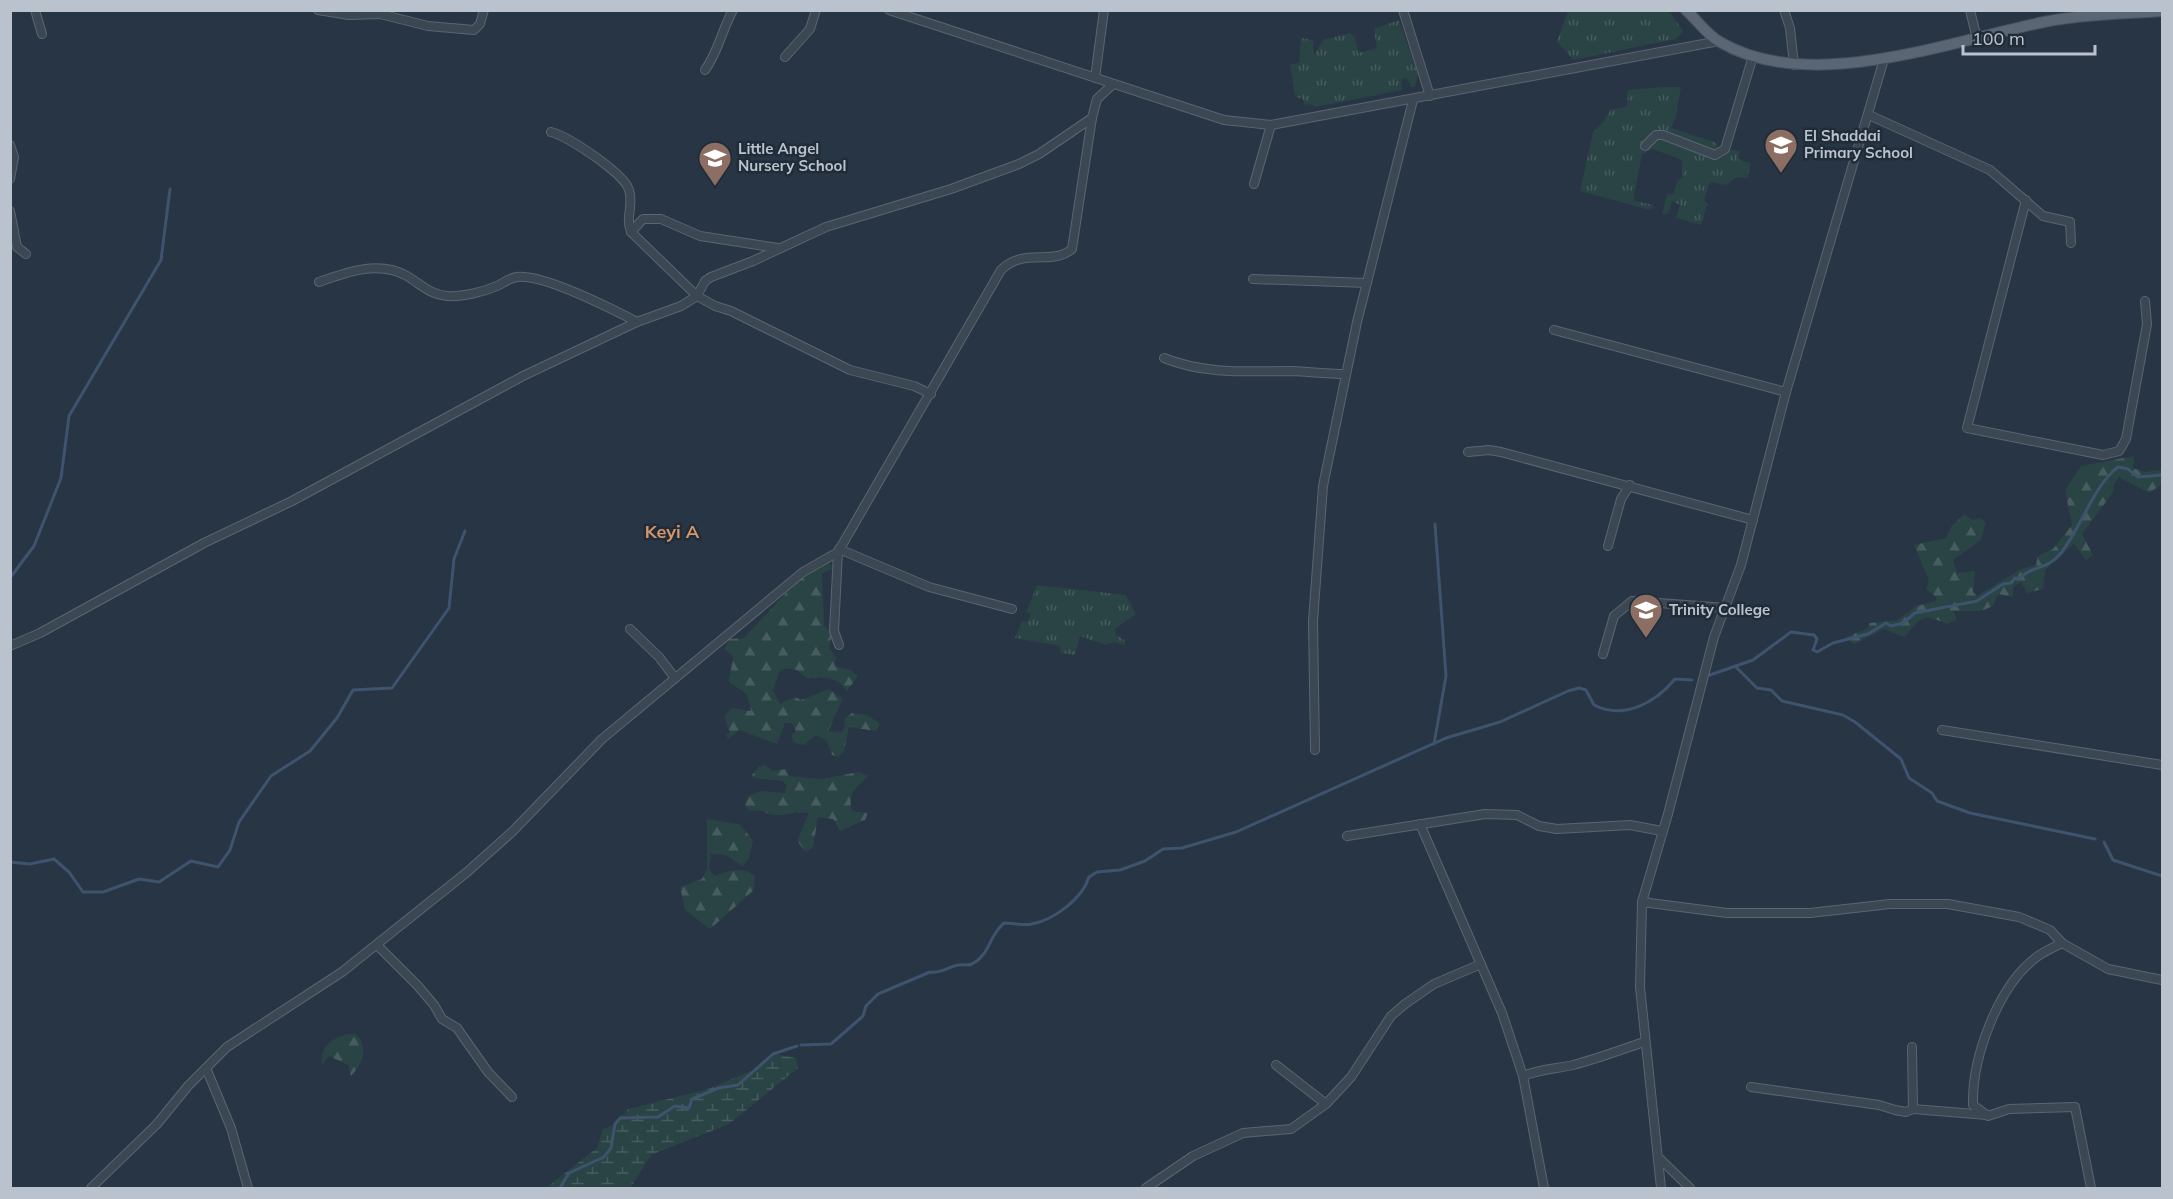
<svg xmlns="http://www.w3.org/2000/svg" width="2173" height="1199" viewBox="0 0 2173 1199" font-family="Mulish,sans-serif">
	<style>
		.grass { fill: url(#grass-tufts) }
		.forest { fill: url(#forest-firs) }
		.wetland { fill: url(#wetland-marsh) }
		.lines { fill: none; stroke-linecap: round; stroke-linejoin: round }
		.stream { stroke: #3e536d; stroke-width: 3 }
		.minor-casing { stroke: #5b6571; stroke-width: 10 }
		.major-casing { stroke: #46505d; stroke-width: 12 }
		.minor { stroke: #3c4754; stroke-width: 8 }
		.major { stroke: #5a6673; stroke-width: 10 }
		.labels { text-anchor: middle; stroke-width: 5; stroke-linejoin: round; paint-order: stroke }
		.poi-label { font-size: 15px; font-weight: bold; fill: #bac2cd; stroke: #212c39; text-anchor: start }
		.quarter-label { font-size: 18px; font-weight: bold; fill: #d7976b; stroke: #212c39 }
	</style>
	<defs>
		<pattern id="grass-tufts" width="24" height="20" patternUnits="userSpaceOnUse" patternTransform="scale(1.5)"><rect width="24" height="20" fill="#2a4345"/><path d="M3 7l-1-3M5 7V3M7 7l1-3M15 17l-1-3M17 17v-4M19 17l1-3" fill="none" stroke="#475c5f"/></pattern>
		<pattern id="forest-firs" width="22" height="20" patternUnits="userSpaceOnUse" patternTransform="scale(1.5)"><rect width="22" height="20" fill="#2a4345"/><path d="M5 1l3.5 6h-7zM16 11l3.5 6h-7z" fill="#475c5f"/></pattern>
		<pattern id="wetland-marsh" width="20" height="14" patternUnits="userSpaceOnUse" patternTransform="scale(1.5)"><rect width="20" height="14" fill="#2a4345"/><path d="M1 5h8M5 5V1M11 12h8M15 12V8" fill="none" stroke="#475c5f"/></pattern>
	</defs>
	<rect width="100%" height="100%" fill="#283544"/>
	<g class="grass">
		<path d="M1568,11H1669L1683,31L1676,39L1573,60L1557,41Z"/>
		<path d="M1399,20L1418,74L1415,87H1411L1407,78L1401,79L1402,90L1315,107L1312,104L1305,105L1303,99L1295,97L1290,64L1299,63L1301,38L1313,40L1314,55L1323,40L1350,33L1355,37L1358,53L1377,48L1374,29Z"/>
		<path d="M1663,87H1681L1676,116L1671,128L1717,143V148L1740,151L1738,159L1751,163L1748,178L1737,177L1726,185L1710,182L1704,200L1709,205L1706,207L1701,225L1676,218L1680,205L1672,201L1668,214H1662L1667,194L1674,193L1677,181L1682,178V160L1653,149L1642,154L1634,196L1635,201L1654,205L1650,210L1580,191L1593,132L1604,121L1611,109L1627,107L1628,90Z"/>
		<path d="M1037,585L1126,595L1136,614L1115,629L1116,635L1126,641L1124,645L1114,642L1106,645L1080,636L1075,655L1061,653L1060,646L1015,638L1022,621L1028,622L1031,614L1026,612Z"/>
	</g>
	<g class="forest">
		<path d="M2134,456L2133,468L2144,472L2162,470V484L2149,493L2119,477L2113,486L2114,491L2082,534L2093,555L2086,560L2074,544L2045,570L2043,589L2027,593L2021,582L2013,587V597L1998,594L1993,606L1981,611H1953L1957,620L1947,624C1919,612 1922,619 1904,637L1884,629L1854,644L1845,637L1867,629L1870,623L1898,620L1916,606L1936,601V597L1926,589L1929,581L1914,545L1946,538L1951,527L1964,514L1973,520L1979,518L1986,522L1981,540L1953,560L1957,573L1975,571L1973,592L1977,596L2021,569L2036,565L2038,556L2053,549L2072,525L2065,490L2081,466Z"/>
		<path d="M829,561L832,569L822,573L824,626L832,633L829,648L836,657L835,666L850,670L858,676L847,691C837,677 825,676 808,679C798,670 793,666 780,670L773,690L780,704L795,697L801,700L829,689L843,699L828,731L841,732L845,727L844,719L852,713L867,715L880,724L876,731L849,727L844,751L838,757L832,755L827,741L816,735L803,745L793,742L791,735L796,731L792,723H785L777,744L739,730L728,739L726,734L730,733L724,716L732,708L751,711L747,694L729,682L733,656L724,649L729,639L744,638L800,578Z"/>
		<path d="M765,765L773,771L786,769L789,776L821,779L859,772L868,776C856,787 847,794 852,811L868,813L865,820L840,831L833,819L818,817L813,847L806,852L797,841L809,813C796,810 787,816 774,815C765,814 761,808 750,811L745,806L748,796L761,791L785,793L787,785L782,781L753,778L752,775L759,766Z"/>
		<path d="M707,819L739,824L753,840L749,858L743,866L725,855L711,854L709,868L714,876C728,872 741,865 755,876L754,890L710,929L685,910L680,887L702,879L707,869Z"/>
		<path d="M347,1034H356C369,1049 364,1062 351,1076L348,1065L329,1056L322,1065C320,1046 330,1040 347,1034Z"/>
	</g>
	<path class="wetland" d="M773,1054L796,1058L798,1068L729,1124L651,1155L631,1187L546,1188L597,1148L603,1129L615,1124L628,1109L708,1089L758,1068Z"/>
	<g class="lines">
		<g class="stream">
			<path d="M10,578L34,546L61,478L69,416L161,260L170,189"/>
			<path d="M1735,666L1757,688L1771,690L1782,701L1843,715L1855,722L1901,759L1909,778L1932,793L1937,801L1970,813L2095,839"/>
			<path d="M1707,676L1753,660L1791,632L1814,635L1817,639L1813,650L1817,652L1833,643L1868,634L1886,623L1891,626L1903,623L1915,613L1977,601L2003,584L2011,583L2015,578L2019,579C2030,566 2048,570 2061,553C2081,528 2094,485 2118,467L2128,469L2138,477L2162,475"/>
			<path d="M1434,744L1446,676L1435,524"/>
			<path d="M2104,842L2113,860L2162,876"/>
			<path d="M10,862L30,864L54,859L69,872L83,892H103L139,879L159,882L191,861L218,867L230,850L239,822L271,776L310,751L337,718L353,690L392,688L449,608L454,559L465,531"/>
			<path d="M801,1045L831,1044L863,1016L866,1006L878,994L930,972C940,974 948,967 958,965C962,964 967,966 972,964C990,955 989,935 1004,923C1013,923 1024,926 1032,924C1054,920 1083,898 1089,877L1097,872L1120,870L1145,861L1163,849L1182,848L1236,832L1446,738L1500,722L1568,691L1579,688L1586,690L1594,705C1624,720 1655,703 1675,679L1692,680"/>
			<path d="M560,1188L569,1173L604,1157L611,1148L615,1124L620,1118L658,1117L675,1106L689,1108L692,1099L719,1088L738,1085L773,1054L797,1046"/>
		</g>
		<g class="minor-casing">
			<g id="minor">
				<path d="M35,10L42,34"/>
				<path d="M318,10L349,15L380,14L428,26L474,30L480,24L484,10"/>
				<path d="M889,10L1224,120L1271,125L1719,41"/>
				<path d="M1403,10L1430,96"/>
				<path d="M1784,10L1790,28L1794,65"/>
				<path d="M1970,10L1977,39"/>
				<path d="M785,57L810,29L816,10"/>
				<path d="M705,70C718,52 722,30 733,10"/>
				<path d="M1095,78L1104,10"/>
				<path d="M1869,115L1990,170L2043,216L2070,222L2071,243"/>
				<path d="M551,132C568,136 625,174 629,190C634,205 625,216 631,232L697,296L715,306L731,311L850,370L914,386L931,394"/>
				<path d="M10,145L14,157L10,179"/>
				<path d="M1645,146L1656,135H1663L1715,155L1725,149L1753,56"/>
				<path d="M1254,184L1271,125"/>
				<path d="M2026,200L1967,428L2103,455L2119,451L2126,439L2147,324L2145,301"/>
				<path d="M10,211L17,247L26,254"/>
				<path d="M631,232L643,219H661L700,236L778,248"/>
				<path d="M1253,279L1367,283"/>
				<path d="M319,282C347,272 379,260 407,276C422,285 429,294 447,296C462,297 483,292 497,286C504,283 509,278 517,277C544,274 612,309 637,322"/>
				<path d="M1554,330L1786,392"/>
				<path d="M1164,358C1206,375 1249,371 1294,371C1311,372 1328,374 1346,374"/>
				<path d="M1468,452L1489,450L1501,452L1753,520"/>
				<path d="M1608,546L1621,499L1630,485"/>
				<path d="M839,549L929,587L1012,609"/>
				<path d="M838,552L834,631L839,645"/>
				<path d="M630,629L659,657L675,678"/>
				<path d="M10,646L40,633L204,543L292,501L523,376L637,322L681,306L697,296L705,281L711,277L753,261L826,227L951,189L1019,164L1039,154L1092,118"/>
				<path d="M1603,654L1614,616L1632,601L1726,608"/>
				<path d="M1942,730L2162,765"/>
				<path d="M1315,750L1313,621L1323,486L1357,322L1413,100"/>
				<path d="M1420,824L1502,1013L1523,1076L1544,1188"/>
				<path d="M1347,836L1485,814L1517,815L1539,826L1557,829L1630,825L1662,831"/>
				<path d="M1642,902L1727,913H1810L1890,904H1948L2019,917L2050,930L2062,943"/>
				<path d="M377,945L418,986L434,1005L442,1019L457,1028L488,1072L512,1097"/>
				<path d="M1912,1047L1913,1109"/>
				<path d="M1276,1065L1326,1104"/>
				<path d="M206,1068L231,1128L248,1188"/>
				<path d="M1523,1076C1540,1069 1556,1069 1573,1065C1597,1059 1620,1050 1644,1042"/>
				<path d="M1751,1087L1879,1105L1895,1110L1906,1112L1913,1109L1987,1115"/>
				<path d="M1658,1157L1690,1188"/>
				<path d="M91,1188L157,1124L188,1086L227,1047L342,972L466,873L513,831L602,739L803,572L838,552L1001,270C1024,247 1052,266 1072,249L1092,118L1097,99L1112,85"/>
				<path d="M1146,1188L1193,1156L1243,1133L1291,1129L1326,1104L1351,1077L1391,1016L1405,1004L1434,984L1481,964"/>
				<path d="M1661,1188L1640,987L1642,902L1668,814L1714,637L1741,565L1786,392L1884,59"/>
				<path d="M2091,1188L2075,1107L2009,1109L1988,1116L1973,1105C1972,1057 1998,985 2038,956C2045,951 2054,947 2062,943L2108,969L2162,980"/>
			</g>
		</g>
		<g class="major-casing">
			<path id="major" d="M1686,10C1697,20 1707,35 1720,42C1810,95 1950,41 2044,22C2082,14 2124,14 2162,11"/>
		</g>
		<use href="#minor" class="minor"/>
		<use href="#major" class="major"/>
	</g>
	<defs>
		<g id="school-pin" transform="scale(1.725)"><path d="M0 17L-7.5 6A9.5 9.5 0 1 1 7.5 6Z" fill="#8d6e63" stroke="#212c39"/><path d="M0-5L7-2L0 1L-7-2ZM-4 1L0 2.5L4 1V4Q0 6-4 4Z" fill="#fff"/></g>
	</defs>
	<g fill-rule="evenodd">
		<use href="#school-pin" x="1781" y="145"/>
		<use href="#school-pin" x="715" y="158"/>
		<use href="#school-pin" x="1646" y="610"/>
	</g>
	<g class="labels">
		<g class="poi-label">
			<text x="1804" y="141">El Shaddai<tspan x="1804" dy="17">Primary School</tspan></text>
			<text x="738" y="154">Little Angel<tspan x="738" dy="17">Nursery School</tspan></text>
			<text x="1669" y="615">Trinity College</text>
		</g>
		<g class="quarter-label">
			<text x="672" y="538">Keyi A</text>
		</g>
	</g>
	<rect width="2173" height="1199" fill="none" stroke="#bac2cd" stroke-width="24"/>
	<path d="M1963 45v9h132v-9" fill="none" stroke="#bac2cd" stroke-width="3"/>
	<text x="1972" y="45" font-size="18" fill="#bac2cd" stroke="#212c39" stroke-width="4.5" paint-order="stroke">100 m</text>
</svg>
